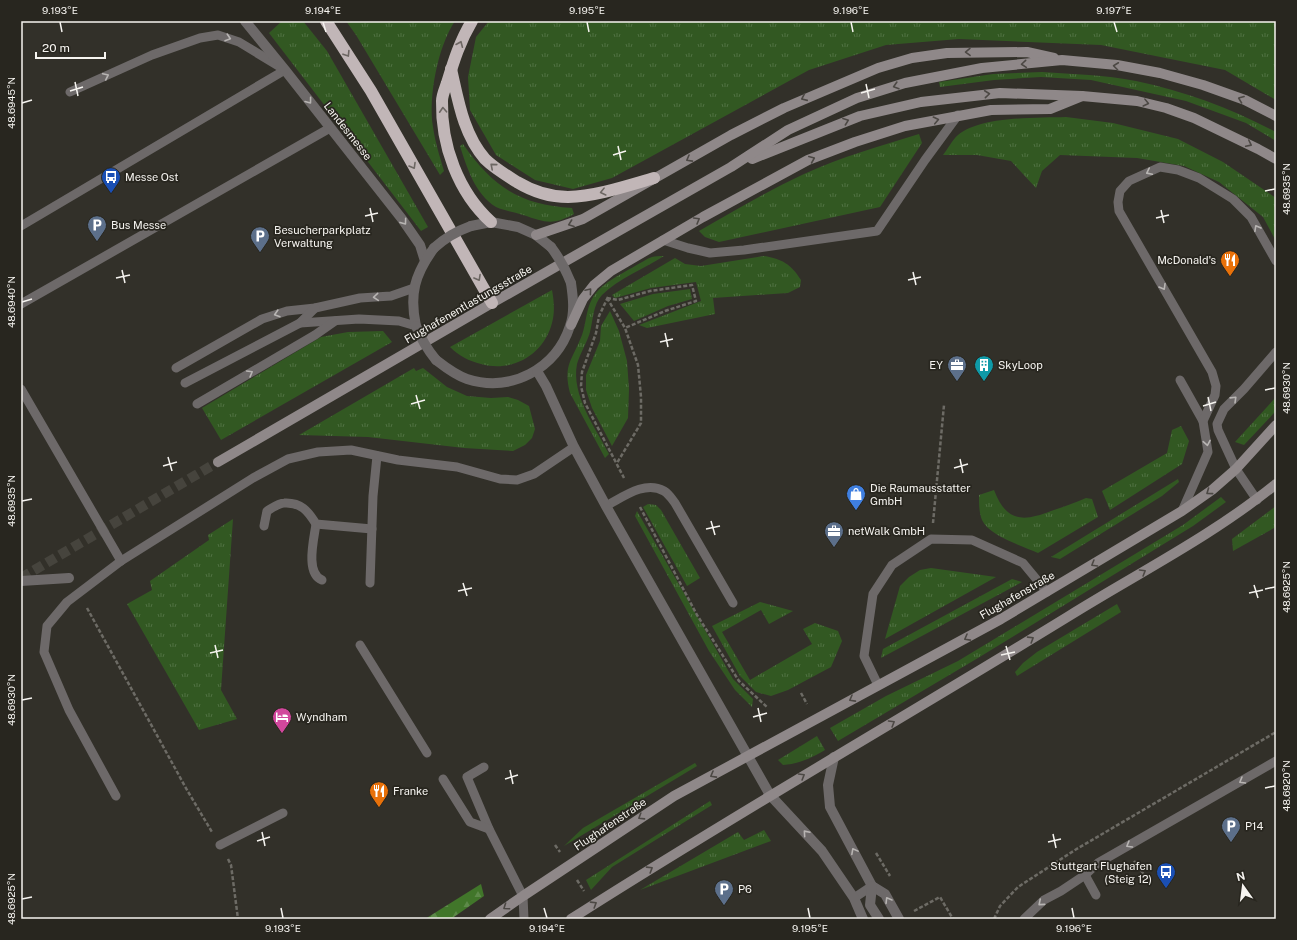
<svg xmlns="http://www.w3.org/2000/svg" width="1297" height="940" viewBox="0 0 1297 940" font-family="'Public Sans',sans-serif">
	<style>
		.grass { fill: url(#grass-tufts) }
		.forest { fill: url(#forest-firs) }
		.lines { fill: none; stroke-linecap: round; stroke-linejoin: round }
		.secondary-tunnel { stroke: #46443d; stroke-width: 10; stroke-dasharray: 10 5; stroke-linecap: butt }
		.path { stroke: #6d6b65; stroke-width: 2.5; stroke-dasharray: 4 2; stroke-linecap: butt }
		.service { stroke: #6d6969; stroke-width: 9 }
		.pedestrian { stroke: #6d6969; stroke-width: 10 }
		.minor { stroke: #6d6969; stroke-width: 10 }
		.secondary { stroke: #8f8889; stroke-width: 10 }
		.motorway { stroke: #c1b6b7; stroke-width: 12 }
		.minor-bridge { stroke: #6d6969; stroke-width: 10 }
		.oneway { stroke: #b8b5b3 }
		.oneway2 { stroke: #6d6763 }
		.oneway3 { stroke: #4c4844 }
		.ticks { fill: none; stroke: #f6f4f0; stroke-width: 1.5 }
		.labels { text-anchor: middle; stroke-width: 3.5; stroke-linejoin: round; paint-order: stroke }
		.street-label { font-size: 11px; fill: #f6f4f0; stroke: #28261f }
		.poi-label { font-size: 11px; fill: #f6f4f0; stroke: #28261f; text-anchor: start }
		.neatline { fill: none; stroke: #f6f4f0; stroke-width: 1.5 }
		.ticks-label { font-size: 10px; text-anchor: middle; fill: #f6f4f0 }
	</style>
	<defs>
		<pattern id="grass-tufts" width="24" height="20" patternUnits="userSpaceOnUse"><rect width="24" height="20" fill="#325822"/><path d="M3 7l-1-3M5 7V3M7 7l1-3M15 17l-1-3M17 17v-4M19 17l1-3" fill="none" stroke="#507142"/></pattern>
		<pattern id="forest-firs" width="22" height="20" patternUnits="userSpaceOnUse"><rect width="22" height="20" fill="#41762a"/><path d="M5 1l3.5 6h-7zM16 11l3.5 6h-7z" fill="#5d8a49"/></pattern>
	</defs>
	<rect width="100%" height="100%" fill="#323029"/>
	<g class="grass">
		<path d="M282,21H303L327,51L428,227L421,231L269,33Z"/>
		<path d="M346,21H455C438,46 428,97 433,127C435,142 440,157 444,171L440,175L356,35Z"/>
		<path d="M489,21H1276V100L1225,70L1101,45L959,39L886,45L809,70L612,178L573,189L535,180L496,155L470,110L468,77L476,37Z"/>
		<path d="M1042,72C1073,74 1105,75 1136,81C1185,91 1232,109 1276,132V141L1246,123L1186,101L1091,80L1041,77L994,80L940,87L939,82L993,74Z"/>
		<path d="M1066,117L1113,123L1178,139L1223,162L1276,198V241L1263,217L1219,182L1184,166L1137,158L1060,155L1042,171L1036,188L1011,161L977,155H943C948,149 952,140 958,135C981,116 1036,118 1066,117Z"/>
		<path d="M919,134L922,143L880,207L719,242L705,237L699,231C733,211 768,191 804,174C841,157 880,146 919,134Z"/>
		<path d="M463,144C493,187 520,205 572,208L574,214C552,226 545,222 523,215C514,212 505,211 496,207C475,194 467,168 460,146Z"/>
		<path d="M664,256C645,268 618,279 602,295C593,304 593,321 590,332C587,343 580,353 577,364C571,395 595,427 609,454L605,458L570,393C563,364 572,361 582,335C586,324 586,310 592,299C601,283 620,275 635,266C641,263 646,259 652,257C655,256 660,256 664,256Z"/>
		<path d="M764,256C782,259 791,264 801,280L800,287L788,293L713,298L715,314L647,328L639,325L701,301L696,282L651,288L615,298L612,295L675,258L685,264L701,266Z"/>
		<path d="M690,289L692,299L668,306L634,321L620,304L653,294Z"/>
		<path d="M552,290C554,301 555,312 552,323C544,354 513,373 481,364C469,361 459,356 450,347Z"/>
		<path d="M610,311L619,331L627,361L629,389L628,418L612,446L592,408L586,390V375L600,341L601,326Z"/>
		<path d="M383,331L392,342L221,440L202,408L321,337L348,332Z"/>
		<path d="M414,368L416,371L423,368L447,387L467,396L491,398L508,397L518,400L529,406L535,429L532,438L525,445L513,451L464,448L368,437L299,435Z"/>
		<path d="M1276,397V411L1274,413L1244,445L1235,442Z"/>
		<path d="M1181,426L1189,441L1182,464L1110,510L1102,491L1167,453L1172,430Z"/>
		<path d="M1178,479L1179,482L1162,496L1060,559L1051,557Z"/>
		<path d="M994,490C1006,522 1023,522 1051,511C1063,507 1075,503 1086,498L1092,499L1098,517L1038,553C1023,546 989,536 982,520C979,513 979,503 979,495Z"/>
		<path d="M1221,497L1226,502L1193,526L978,658L838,741L830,728L886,696L958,661L1183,525Z"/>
		<path d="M648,504L656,505L661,510L700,578L687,586L643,507Z"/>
		<path d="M1276,506V527L1233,551L1232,539Z"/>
		<path d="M637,511L733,679L753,699L752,707L735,690L709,651L635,516Z"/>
		<path d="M233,519L221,690L237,719L199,730L127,604L152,590L150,581L209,540L208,535Z"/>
		<path d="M931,568L996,577L885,639L900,586L909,577L920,570Z"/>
		<path d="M1012,579L1022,582L881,658L883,649Z"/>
		<path d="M760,602L793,611L769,624L761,610L722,632L750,680L812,644L803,629L815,623L838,631L842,641L831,667L788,690L771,696L756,692L740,676L712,626Z"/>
		<path d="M1117,604L1121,612L1017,676L1015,672L1023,663L1037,652Z"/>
		<path d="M817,736L825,750C811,758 799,764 783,765L778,760Z"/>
		<path d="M695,763L697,766L564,846L583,828Z"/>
		<path d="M710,801L712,805L612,867L591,890L586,880Z"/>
		<path d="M764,830L771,841L640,890L738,832L744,840Z"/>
	</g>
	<path class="forest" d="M481,884L484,896L451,919H425Z"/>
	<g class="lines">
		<path class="secondary-tunnel" d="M21,578L218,462"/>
		<g class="path">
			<path d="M608,297L599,316L596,333L582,372L581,386L585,403L624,478"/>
			<path d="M607,298L625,328L638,365L641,397V423L617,463"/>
			<path d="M607,298L618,300L650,291L692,285L696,301L665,311L625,328"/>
			<path d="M640,507L697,615L739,681L768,708"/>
			<path d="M933,523L944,405"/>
			<path d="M87,608L187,790L212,832"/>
			<path d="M801,693L807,704"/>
			<path d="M555,845L560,852"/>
			<path d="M876,853L890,876"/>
			<path d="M228,859L231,865L238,919"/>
			<path d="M1134,861L1148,880"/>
			<path d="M577,880L584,891"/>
			<path d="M914,911L940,897L953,919"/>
			<path d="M994,919L1000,906L1018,887L1075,850L1276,732"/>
		</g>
		<g class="service">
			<path d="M21,226L285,70L239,42L218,35L200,38L152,55L70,92"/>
			<path d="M663,240L688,248L710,253L744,250L877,231L925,160L958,115"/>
			<path d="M21,304L330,128"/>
			<path d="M300,323L359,319L399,321L416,326"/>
			<path d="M176,368L262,319L287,311L315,308L360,298L391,296L414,288"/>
			<path d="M1180,380L1203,421"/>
			<path d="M185,383L300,323L315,308"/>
			<path d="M21,389L121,561"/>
			<path d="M197,404L315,335L335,321"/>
			<path d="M1257,500L1236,469L1218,430L1217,424L1224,409L1244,389L1276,352"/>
			<path d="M606,506C623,497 645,480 664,491C669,494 672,499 675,503L733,603"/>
			<path d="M1182,511L1208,452L1203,421L1215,395L1216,386L1212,372L1119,211L1118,202L1120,191L1129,181L1160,167L1178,170L1199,178L1233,199L1251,217L1276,261"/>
			<path d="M316,524C314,539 305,573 322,580"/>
			<path d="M264,526L267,511C272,508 279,503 284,503C301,502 308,511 316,524L372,529"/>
			<path d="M370,583L373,496L377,456"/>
			<path d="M360,645L427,753"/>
			<path d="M878,685L864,656L873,594L892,565L931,539L972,540L1023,563L1047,592"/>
			<path d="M484,767L467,777L489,829L523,896L524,919"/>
			<path d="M443,779L470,822L489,829"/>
			<path d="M116,796L69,710L44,652L47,626L67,602L121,561L253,478L288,459L318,452L351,450L398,460L457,467L500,479L517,480L534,474L574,447"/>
			<path d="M220,845L283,813"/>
			<path d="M1085,875L1096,895"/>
			<path d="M854,898L872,886"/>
			<path d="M1024,919L1044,900L1061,891L1085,875L1098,863L1276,761"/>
		</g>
		<path class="pedestrian" d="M21,581L69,578"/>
		<g class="minor">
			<path d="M245,21L285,70L402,219L420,245L425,261"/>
			<path d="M471,226L491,222L518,227L536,235L551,247"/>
			<path d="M416,326C409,294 415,274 434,248"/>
			<path d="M436,360C445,367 455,375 467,379C511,393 556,369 570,326C575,312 573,297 571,283"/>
			<path d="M537,371L546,386L574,447L606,506L770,795L822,851L854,898L863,919"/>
			<path d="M834,757L828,785L830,807L872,886L885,894L899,919"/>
			<path d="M872,886L870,905L879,919"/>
		</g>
		<g class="secondary">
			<path d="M752,159L860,116L921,102L1000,93L1082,96L1137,101L1166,108L1194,118L1258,149L1276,159"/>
			<path d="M536,235L583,219L731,135L784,108L878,68L912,58L947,53L1027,52L1054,58"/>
			<path d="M571,325L583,299L594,285L611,271L703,217L808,160L855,142L905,126L991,110L1050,109L1082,96"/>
			<path d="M218,462L492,303L731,167L788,130L857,98L905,83L982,68L1062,60L1117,65L1160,73L1203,85L1245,100L1276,116"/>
			<path d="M490,919L523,896L674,796L1001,619L1182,511L1212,490L1236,469L1276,425"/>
			<path d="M571,919C735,814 903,718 1069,616C1138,573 1212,536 1276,484"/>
		</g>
		<g class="motorway">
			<path d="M326,21L371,91L492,303"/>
			<path d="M472,21C460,41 454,60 447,83C445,89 442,95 442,101C441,145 458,192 491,222"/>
			<path d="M451,69C458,99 463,134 485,159C494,168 506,175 517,182C532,191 550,197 568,197C597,196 626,186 654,178"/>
		</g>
		<g class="minor-bridge">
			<path d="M551,247C560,259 566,270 571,283"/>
			<path d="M434,248C446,237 457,231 471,226"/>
			<path d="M416,326C421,339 427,349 436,360"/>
		</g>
	</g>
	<defs><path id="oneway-chevron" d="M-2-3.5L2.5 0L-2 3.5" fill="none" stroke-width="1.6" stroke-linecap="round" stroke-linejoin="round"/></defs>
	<g class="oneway">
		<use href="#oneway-chevron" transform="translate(228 38) rotate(18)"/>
		<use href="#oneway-chevron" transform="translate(106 76) rotate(-25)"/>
		<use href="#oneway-chevron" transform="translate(309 101) rotate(53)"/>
		<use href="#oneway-chevron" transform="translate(1149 172) rotate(154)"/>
		<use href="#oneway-chevron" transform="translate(404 222) rotate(54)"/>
		<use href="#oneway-chevron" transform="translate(1257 228) rotate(-119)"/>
		<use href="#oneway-chevron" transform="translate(1163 287) rotate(60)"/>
		<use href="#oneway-chevron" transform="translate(376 297) rotate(175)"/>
		<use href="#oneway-chevron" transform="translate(277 314) rotate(163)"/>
		<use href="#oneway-chevron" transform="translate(250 373) rotate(-30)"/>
		<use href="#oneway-chevron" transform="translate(1234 399) rotate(-44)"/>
		<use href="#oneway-chevron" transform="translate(1207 443) rotate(80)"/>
		<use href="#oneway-chevron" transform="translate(1242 781) rotate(150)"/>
		<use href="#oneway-chevron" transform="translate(806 833) rotate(-131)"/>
		<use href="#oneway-chevron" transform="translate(1129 845) rotate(150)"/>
		<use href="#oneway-chevron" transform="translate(854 851) rotate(-118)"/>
		<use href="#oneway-chevron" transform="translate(888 900) rotate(-121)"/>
		<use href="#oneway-chevron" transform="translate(1041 903) rotate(140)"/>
	</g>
	<g class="oneway2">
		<use href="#oneway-chevron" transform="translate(460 44) rotate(-67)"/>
		<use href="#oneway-chevron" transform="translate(347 54) rotate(58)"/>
		<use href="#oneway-chevron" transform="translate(443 110) rotate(-93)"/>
		<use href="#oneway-chevron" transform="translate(413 166) rotate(60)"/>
		<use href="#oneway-chevron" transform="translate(493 166) rotate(-139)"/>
		<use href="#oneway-chevron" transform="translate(603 192) rotate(166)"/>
		<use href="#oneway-chevron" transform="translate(478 278) rotate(61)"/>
	</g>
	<g class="oneway3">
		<use href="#oneway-chevron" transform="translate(968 52) rotate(179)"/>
		<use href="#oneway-chevron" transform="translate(1024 64) rotate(175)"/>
		<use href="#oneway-chevron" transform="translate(1116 66) rotate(-173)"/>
		<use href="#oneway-chevron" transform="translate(896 86) rotate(163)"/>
		<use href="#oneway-chevron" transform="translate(987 94) rotate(-6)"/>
		<use href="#oneway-chevron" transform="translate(804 98) rotate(156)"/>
		<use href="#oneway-chevron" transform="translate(1241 99) rotate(-159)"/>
		<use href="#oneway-chevron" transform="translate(1146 103) rotate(14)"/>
		<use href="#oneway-chevron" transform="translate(936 120) rotate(-12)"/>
		<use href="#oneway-chevron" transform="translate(846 121) rotate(-20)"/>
		<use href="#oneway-chevron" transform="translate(1249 144) rotate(26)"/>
		<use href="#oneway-chevron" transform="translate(689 159) rotate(151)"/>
		<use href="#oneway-chevron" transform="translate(812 159) rotate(-23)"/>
		<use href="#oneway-chevron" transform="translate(697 220) rotate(-30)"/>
		<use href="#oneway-chevron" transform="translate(571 224) rotate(160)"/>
		<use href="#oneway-chevron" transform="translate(589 291) rotate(-50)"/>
		<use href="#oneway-chevron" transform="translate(1209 492) rotate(144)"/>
		<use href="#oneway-chevron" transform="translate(1094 564) rotate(149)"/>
		<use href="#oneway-chevron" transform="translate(1143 572) rotate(-31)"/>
		<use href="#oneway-chevron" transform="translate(967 638) rotate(151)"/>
		<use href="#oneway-chevron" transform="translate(1031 639) rotate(-32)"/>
		<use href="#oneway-chevron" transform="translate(852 699) rotate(151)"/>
		<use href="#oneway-chevron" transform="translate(892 723) rotate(-31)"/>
		<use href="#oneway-chevron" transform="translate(713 775) rotate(151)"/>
		<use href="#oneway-chevron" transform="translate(802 776) rotate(-31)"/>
		<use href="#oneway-chevron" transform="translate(641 817) rotate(148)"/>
		<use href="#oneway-chevron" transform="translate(650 869) rotate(-32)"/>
		<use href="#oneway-chevron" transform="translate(594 904) rotate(-32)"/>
		<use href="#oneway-chevron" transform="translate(506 907) rotate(145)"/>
	</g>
	<path class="ticks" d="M60,22L62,32M323,22L326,32M587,22L589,32M851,22L853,32M1114,22L1117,32M75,82L78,96M866,84L869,98M70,91L83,87M861,93L875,89M22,103L32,100M618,146L621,160M613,155L626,151M1265,191L1275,189M370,208L373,222M1161,210L1164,223M365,216L378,213M1156,218L1169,215M122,270L125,283M913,272L916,285M116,278L130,275M908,280L921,277M22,302L32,299M665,333L668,347M660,342L673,339M1265,390L1275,388M416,395L420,409M1208,397L1211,411M411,404L425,400M1203,406L1216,402M168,457L172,471M960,459L963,473M163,466L177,462M954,468L968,464M22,501L32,499M711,521L715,535M706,529L720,526M463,583L467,596M1254,585L1258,598M1265,589L1275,587M458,591L472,588M1249,593L1263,590M215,645L218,658M1006,646L1010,660M210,653L223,650M1001,655L1015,652M22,700L32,698M758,708L761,722M753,717L767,713M510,770L513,784M505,779L518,775M1265,788L1275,786M262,832L265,846M1053,834L1056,848M257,841L270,837M1048,842L1061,839M22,899L32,897M281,908L283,918M544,908L547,918M808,908L810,918M1072,908L1074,918"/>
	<defs>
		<g id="bus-pin" transform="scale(1)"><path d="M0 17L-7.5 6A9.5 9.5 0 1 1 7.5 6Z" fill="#1a4fb4" stroke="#28261f"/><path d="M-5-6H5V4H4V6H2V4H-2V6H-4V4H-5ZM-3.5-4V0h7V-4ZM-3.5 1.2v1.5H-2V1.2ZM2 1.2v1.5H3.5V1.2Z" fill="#fff"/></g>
		<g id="parking-pin" transform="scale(1)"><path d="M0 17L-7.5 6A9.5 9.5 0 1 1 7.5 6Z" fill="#5c6f8a" stroke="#28261f"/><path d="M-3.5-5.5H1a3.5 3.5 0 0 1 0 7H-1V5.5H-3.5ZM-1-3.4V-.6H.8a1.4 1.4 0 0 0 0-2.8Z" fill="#fff"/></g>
		<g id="restaurant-pin" transform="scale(1)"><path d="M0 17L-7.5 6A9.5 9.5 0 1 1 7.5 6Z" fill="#e8710a" stroke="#28261f"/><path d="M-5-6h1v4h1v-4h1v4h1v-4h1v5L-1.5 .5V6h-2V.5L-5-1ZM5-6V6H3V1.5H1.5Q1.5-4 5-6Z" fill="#fff"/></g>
		<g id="office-pin" transform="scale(1)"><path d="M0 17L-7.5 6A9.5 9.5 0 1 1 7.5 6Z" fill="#5c6f8a" stroke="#28261f"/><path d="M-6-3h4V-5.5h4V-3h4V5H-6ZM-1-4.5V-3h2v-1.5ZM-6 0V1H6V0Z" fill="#fff"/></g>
		<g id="building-pin" transform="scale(1)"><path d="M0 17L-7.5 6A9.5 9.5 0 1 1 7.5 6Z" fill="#0f9aa8" stroke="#28261f"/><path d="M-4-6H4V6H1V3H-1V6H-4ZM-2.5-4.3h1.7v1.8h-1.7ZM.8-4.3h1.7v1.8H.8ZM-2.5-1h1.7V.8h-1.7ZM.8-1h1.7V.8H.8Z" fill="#fff"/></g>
		<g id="shop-pin" transform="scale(1)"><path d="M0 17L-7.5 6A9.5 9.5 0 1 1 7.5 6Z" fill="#3f7fe0" stroke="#28261f"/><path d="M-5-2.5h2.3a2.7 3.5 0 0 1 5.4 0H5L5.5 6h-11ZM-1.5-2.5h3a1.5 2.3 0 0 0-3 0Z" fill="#fff"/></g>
		<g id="hotel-pin" transform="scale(1)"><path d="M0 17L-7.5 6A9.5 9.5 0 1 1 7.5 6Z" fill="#d1479c" stroke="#28261f"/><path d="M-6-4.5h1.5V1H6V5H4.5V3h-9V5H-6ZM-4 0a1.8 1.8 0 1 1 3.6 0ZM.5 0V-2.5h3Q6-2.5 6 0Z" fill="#fff"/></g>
	</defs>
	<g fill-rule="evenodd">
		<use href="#bus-pin" x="111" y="177"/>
		<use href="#parking-pin" x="97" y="225"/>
		<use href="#parking-pin" x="260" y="236"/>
		<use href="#restaurant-pin" x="1230" y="260"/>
		<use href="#office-pin" x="957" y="365"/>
		<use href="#building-pin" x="984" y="365"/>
		<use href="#shop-pin" x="856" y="494"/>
		<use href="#office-pin" x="834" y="531"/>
		<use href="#hotel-pin" x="282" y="717"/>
		<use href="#restaurant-pin" x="379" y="791"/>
		<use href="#parking-pin" x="1231" y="826"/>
		<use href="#bus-pin" x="1166" y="872"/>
		<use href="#parking-pin" x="724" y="889"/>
	</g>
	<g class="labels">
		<g class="street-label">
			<text transform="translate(348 131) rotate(52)" y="4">Landesmesse</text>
			<text transform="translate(468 304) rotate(-30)" y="4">Flughafenentlastungsstraße</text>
			<text transform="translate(1017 595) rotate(-30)" y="4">Flughafenstraße</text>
			<text transform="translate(610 824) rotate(-34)" y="4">Flughafenstraße</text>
		</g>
		<g class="poi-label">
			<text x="125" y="181">Messe Ost</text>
			<text x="111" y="229">Bus Messe</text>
			<text x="274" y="234">Besucherparkplatz<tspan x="274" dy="13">Verwaltung</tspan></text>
			<text x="1216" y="264" text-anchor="end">McDonald's</text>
			<text x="943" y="369" text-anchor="end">EY</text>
			<text x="998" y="369">SkyLoop</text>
			<text x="870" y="492">Die Raumausstatter<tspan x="870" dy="13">GmbH</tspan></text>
			<text x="848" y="535">netWalk GmbH</text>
			<text x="296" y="721">Wyndham</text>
			<text x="393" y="795">Franke</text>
			<text x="1245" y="830">P14</text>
			<text x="1152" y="870" text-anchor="end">Stuttgart Flughafen<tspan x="1152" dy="13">(Steig 12)</tspan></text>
			<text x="738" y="893">P6</text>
		</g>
	</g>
	<rect width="1297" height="940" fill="none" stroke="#28261f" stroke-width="44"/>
	<g transform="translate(1243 886) rotate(346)" stroke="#28261f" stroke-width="3" paint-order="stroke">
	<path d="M0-3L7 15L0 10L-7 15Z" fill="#f6f4f0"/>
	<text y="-6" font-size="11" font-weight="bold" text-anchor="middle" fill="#f6f4f0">N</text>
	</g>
	<path d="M36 52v6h69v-6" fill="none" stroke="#f6f4f0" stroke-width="2"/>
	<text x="42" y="52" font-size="12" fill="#f6f4f0" stroke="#28261f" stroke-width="3" paint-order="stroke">20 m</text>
	<rect x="22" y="22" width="1253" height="896" class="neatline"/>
	<g class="ticks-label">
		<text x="60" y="14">9.193°E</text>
		<text x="323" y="14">9.194°E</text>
		<text x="587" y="14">9.195°E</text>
		<text x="851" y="14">9.196°E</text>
		<text x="1114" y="14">9.197°E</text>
		<text transform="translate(11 103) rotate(-90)" y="4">48.6945°N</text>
		<text transform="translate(1286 189) rotate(-90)" y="4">48.6935°N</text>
		<text transform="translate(11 302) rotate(-90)" y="4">48.6940°N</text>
		<text transform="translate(1286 388) rotate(-90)" y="4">48.6930°N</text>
		<text transform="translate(11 501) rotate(-90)" y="4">48.6935°N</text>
		<text transform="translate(1286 587) rotate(-90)" y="4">48.6925°N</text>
		<text transform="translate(11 700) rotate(-90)" y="4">48.6930°N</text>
		<text transform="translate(1286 786) rotate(-90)" y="4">48.6920°N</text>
		<text transform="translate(11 899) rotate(-90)" y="4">48.6925°N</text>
		<text x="283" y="932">9.193°E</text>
		<text x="547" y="932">9.194°E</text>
		<text x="810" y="932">9.195°E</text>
		<text x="1074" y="932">9.196°E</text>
	</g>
</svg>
